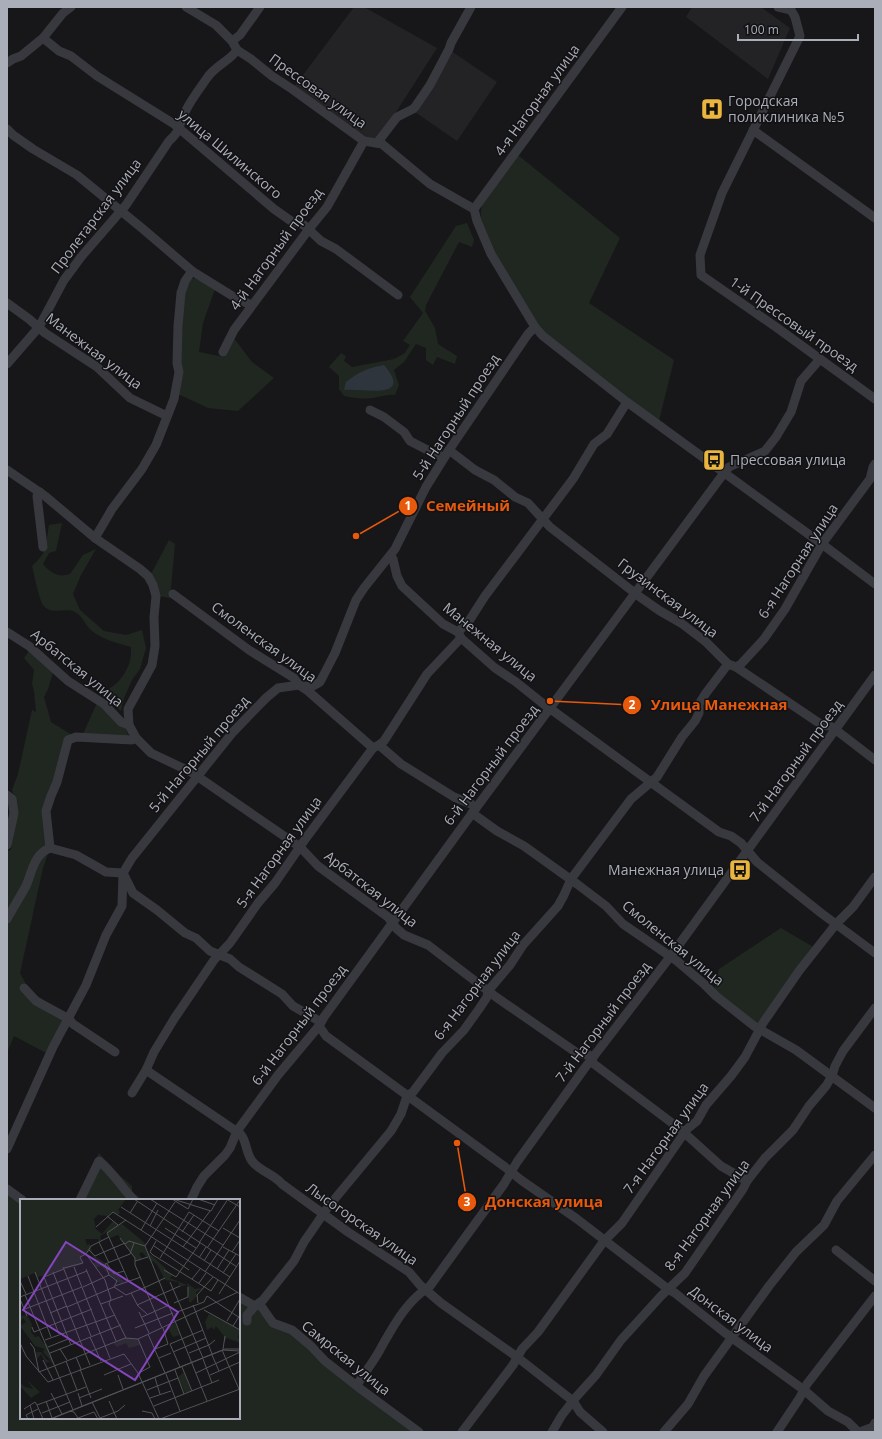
<svg xmlns="http://www.w3.org/2000/svg" width="882" height="1439" viewBox="0 0 882 1439" font-family="'Open Sans',sans-serif">
	<style>
		.built { fill: #232326 }
		.green { fill: #1f2720 }
		.water { fill: #2e353d }
		.lines { fill: none; stroke-linecap: round; stroke-linejoin: round }
		.minor { stroke: #38393e; stroke-width: 9 }
		.labels { text-anchor: middle; stroke-width: 3; stroke-linejoin: round; paint-order: stroke }
		.street-label { font-size: 14px; fill: #aaaeb8; stroke: #121214 }
		.poi-label { font-size: 14px; fill: #aaaeb8; stroke: #121214; text-anchor: start }
		.inset-road { fill: none; stroke: #525359; stroke-width: 1 }
		.view { fill: #8446be; fill-opacity: 0.15; stroke: #8446be; stroke-width: 2 }
		.inset-edge { fill: none; stroke: #aaaeb8; stroke-width: 2 }
		.leader { fill: none; stroke: #e8590c; stroke-width: 1.5 }
		.callout-dot { fill: #e8590c; stroke: #121214; stroke-width: 1.5 }
		.mark-label { font-size: 12px; text-anchor: middle; font-weight: bold; fill: #fff }
		.callout-label { font-size: 15px; text-anchor: middle; font-weight: bold; fill: #e8590c; stroke: #121214; stroke-width: 3; stroke-linejoin: round; paint-order: stroke }
	</style>
	<rect width="100%" height="100%" fill="#171719"/>
	<g class="built">
		<path d="M354,7H364L437,48L384,131L379,137L374,139L367,137L294,87Z"/>
		<path d="M692,7H761L790,28L768,79L686,17Z"/>
		<path d="M451,51L497,82L457,141L415,112Z"/>
	</g>
	<g class="green">
		<path d="M518,155L620,238L589,303L674,360L659,421L547,334L537,322L493,252L481,220V210L483,201Z"/>
		<path d="M467,223L474,240L472,247L459,242L426,305L425,311L435,328L438,344L457,356L455,364L437,357L433,365L426,360V348L416,344L404,362L394,370L399,385L395,395C386,394 381,397 373,398C363,399 354,398 344,396L339,389V376L329,367L341,353L346,356L344,361L352,367L394,359L405,353L410,345L403,341L423,313L410,297L456,226Z"/>
		<path d="M196,278L215,289L203,323L199,352L224,357L233,337L252,362L274,378L238,411L208,408L178,394L181,311L188,283L192,279Z"/>
		<path d="M62,523L56,551L49,553L43,564C51,573 58,578 70,574L83,555L96,549L81,575L73,594L80,610L104,631L126,635L142,630L146,648L140,669L132,680L124,698L121,711L105,696V690C117,687 127,672 130,661C131,657 131,651 131,647C117,643 103,640 91,630C86,626 82,615 75,612C65,607 51,616 43,605C39,599 34,574 32,566C49,551 45,545 49,525Z"/>
		<path d="M169,540L175,544L170,598L159,596L150,576Z"/>
		<path d="M29,651L53,673L48,689L44,697L51,722L72,735L56,782L48,796L49,851L43,868L20,973L29,990L63,1014H67L48,1054L14,1036L7,1053V852L11,849L17,805L12,790L18,774L32,710L36,712L34,691L32,684L34,670L24,658Z"/>
		<path d="M97,703C106,710 129,725 128,737L83,734Z"/>
		<path d="M781,928L815,948L758,1025L714,991L719,969Z"/>
		<path d="M99,1153L117,1173L132,1186V1192L143,1200H78Z"/>
		<path d="M7,1186L28,1200H21V1418H239V1299L259,1308L291,1332L416,1432H7Z"/>
	</g>
	<path class="water" d="M384,365C415,401 362,388 344,390L346,382C359,372 367,368 384,365Z"/>
	<g class="lines">
		<g class="minor">
			<path d="M186,7L216,25L232,41L237,50L251,59L272,76L292,89L364,141L382,144L430,184L474,209"/>
			<path d="M778,7L791,10"/>
			<path d="M791,10L795,17L800,36L722,193L700,255L701,275L776,327L875,399"/>
			<path d="M43,38L59,51L71,56L97,76L174,124L274,209L291,221L304,225L321,241L336,249L398,295"/>
			<path d="M232,41L240,35L260,7"/>
			<path d="M7,63L13,59L21,56L43,38L63,13L71,7"/>
			<path d="M7,129L13,135L33,149L77,175L143,229L192,271L239,300L252,305"/>
			<path d="M753,130L875,218"/>
			<path d="M377,143L397,117L413,109L415,107L430,85L449,49L451,43L471,7"/>
			<path d="M474,209L477,221L491,254L535,327L543,336L627,402L822,544L875,584"/>
			<path d="M474,209L622,7"/>
			<path d="M7,303L29,319L45,333L97,367L130,398L167,416"/>
			<path d="M223,352L234,330L309,229L327,207L364,141"/>
			<path d="M7,364L39,327L64,280L81,257L126,205L169,141C182,129 178,126 185,112C191,100 200,88 207,78C215,66 231,60 237,50"/>
			<path d="M370,410L384,417L404,432L410,441L435,454L444,457"/>
			<path d="M449,450L475,470L494,480L515,497L528,503L550,527L640,597L660,611L681,623L706,642L728,664L736,667L822,725L830,726L836,730L875,760"/>
			<path d="M7,470L45,496L95,538L140,569L148,576L153,585L156,596L154,617L155,646L152,665L128,709L129,725L136,738L151,753L191,772L300,847L318,866L388,917L396,928L404,935L428,945L496,997L577,1053L589,1055L593,1058"/>
			<path d="M40,492L37,496L43,547"/>
			<path d="M95,538L112,509L142,469L156,445L174,399L179,372L177,363L178,326L181,293L185,281L192,271"/>
			<path d="M390,556L393,559L397,576L402,586L443,624L458,632L461,638L495,668L516,682L541,702L719,832L731,836L741,843L757,862L821,913L875,953"/>
			<path d="M173,594L249,650L294,678L299,685L308,691L373,748"/>
			<path d="M7,632L29,646L68,681L104,704L121,722L129,725"/>
			<path d="M458,632L469,621L485,596L573,479L594,444L607,434L627,402"/>
			<path d="M736,667L741,664L764,639L785,609L822,544L870,479L873,467L875,464"/>
			<path d="M379,745L401,764L454,797L471,804L476,808"/>
			<path d="M7,795L12,799L14,813L7,845"/>
			<path d="M472,813L497,831L524,846L577,884L606,906L623,924L677,961L704,984L716,996L754,1026L796,1050L875,1108"/>
			<path d="M50,848L76,855L106,872L123,873L133,893L157,910L185,933L196,938L210,951L230,959L239,967L282,994L293,1006L321,1022"/>
			<path d="M50,848L46,811L51,796L57,782L68,740L76,737L132,740L136,738"/>
			<path d="M7,919C13,908 20,897 26,886C32,872 34,854 50,848"/>
			<path d="M24,988L36,1001L69,1019L73,1024L115,1052"/>
			<path d="M319,1026L326,1036L505,1167L521,1180L577,1219L668,1289L675,1293L724,1332L804,1390L828,1411L848,1422L858,1432"/>
			<path d="M590,1061L680,1129L721,1166L747,1181"/>
			<path d="M146,1070L233,1129C248,1135 244,1150 252,1161C259,1171 274,1174 282,1184L348,1232L409,1272L420,1285L441,1303L517,1357L573,1401L580,1412L603,1432"/>
			<path d="M132,1093L146,1070L154,1052L174,1019L214,960L230,943L258,903L275,883L306,838L373,748L379,745L384,741L427,674L461,638"/>
			<path d="M7,1149L53,1047L86,985L106,935L122,906L123,873L132,858L233,732L266,698L278,688L299,685L311,687L320,682L335,653L356,600L364,588L395,549L426,487L449,450L528,334L535,327"/>
			<path d="M7,1189L22,1200"/>
			<path d="M80,1200L99,1161C114,1173 121,1187 134,1200"/>
			<path d="M191,1200L197,1187L204,1176L225,1155L230,1148L237,1131L278,1075L319,1026L324,1017L476,808L724,473L729,467L765,451L776,437L791,412L801,381L820,359"/>
			<path d="M836,1250L875,1281"/>
			<path d="M239,1297L255,1306"/>
			<path d="M259,1303L273,1323L292,1330L311,1346L325,1361L362,1390L419,1432"/>
			<path d="M247,1321V1315L255,1306L263,1300L294,1261L304,1242L328,1207L391,1131L401,1114L407,1096L413,1092L442,1053L464,1030L479,1009L487,997L488,991L510,965L523,945L558,906L564,895L571,879L631,799L657,777L682,737L695,721L699,713V704L706,693L728,664"/>
			<path d="M357,1385C365,1372 375,1360 382,1346C395,1323 407,1301 430,1286L504,1184L517,1162L584,1069L670,957L875,675"/>
			<path d="M462,1432L513,1365L522,1349L538,1332L604,1241L622,1223L687,1129L697,1121L706,1105L731,1076L745,1057L763,1023L799,971L836,924L853,907L875,877"/>
			<path d="M552,1432L562,1415L577,1396L596,1375L621,1340L661,1296L685,1273L743,1189L747,1181L765,1158L793,1130L809,1106L826,1086L832,1076L835,1066L843,1051L875,1008"/>
			<path d="M664,1432L688,1404L704,1376L769,1286L796,1252L824,1225L837,1201L875,1155"/>
			<path d="M777,1432L799,1399L807,1384L875,1296"/>
			<path d="M860,1432L873,1427L875,1423"/>
		</g>
	</g>
	<defs>
		<g id="hospital-square" transform="scale(1.15)"><rect x="-9" y="-9" width="18" height="18" rx="4" fill="#eab53e" stroke="#121214"/><path d="M-5-5h3v3.5h4V-5h3V5h-3V1.5h-4V5h-3Z" fill="#111"/></g>
		<g id="bus-square" transform="scale(1.15)"><rect x="-9" y="-9" width="18" height="18" rx="4" fill="#eab53e" stroke="#121214"/><path d="M-5-6H5V4H4V6H2V4H-2V6H-4V4H-5ZM-3.5-4V0h7V-4ZM-3.5 1.2v1.5H-2V1.2ZM2 1.2v1.5H3.5V1.2Z" fill="#111"/></g>
	</defs>
	<g fill-rule="evenodd">
		<use href="#hospital-square" x="712" y="109"/>
		<use href="#bus-square" x="714" y="460"/>
		<use href="#bus-square" x="740" y="870"/>
	</g>
	<g class="labels">
		<g class="street-label">
			<text transform="translate(318 91) rotate(36)" y="5">Прессовая улица</text>
			<text transform="translate(537 100) rotate(-54)" y="5">4-я Нагорная улица</text>
			<text transform="translate(230 154) rotate(40)" y="5">улица Шилинского</text>
			<text transform="translate(96 216) rotate(-53)" y="5">Пролетарская улица</text>
			<text transform="translate(276 249) rotate(-54)" y="5">4-й Нагорный проезд</text>
			<text transform="translate(794 324) rotate(35)" y="5">1-й Прессовый проезд</text>
			<text transform="translate(94 351) rotate(37)" y="5">Манежная улица</text>
			<text transform="translate(456 417) rotate(-57)" y="5">5-й Нагорный проезд</text>
			<text transform="translate(798 561) rotate(-57)" y="5">6-я Нагорная улица</text>
			<text transform="translate(668 598) rotate(37)" y="5">Грузинская улица</text>
			<text transform="translate(264 642) rotate(36)" y="5">Смоленская улица</text>
			<text transform="translate(490 642) rotate(39)" y="5">Манежная улица</text>
			<text transform="translate(77 668) rotate(39)" y="5">Арбатская улица</text>
			<text transform="translate(199 754) rotate(-50)" y="5">5-й Нагорный проезд</text>
			<text transform="translate(796 761) rotate(-54)" y="5">7-й Нагорный проезд</text>
			<text transform="translate(491 765) rotate(-53)" y="5">6-й Нагорный проезд</text>
			<text transform="translate(279 852) rotate(-54)" y="5">5-я Нагорная улица</text>
			<text transform="translate(371 889) rotate(38)" y="5">Арбатская улица</text>
			<text transform="translate(673 943) rotate(39)" y="5">Смоленская улица</text>
			<text transform="translate(477 985) rotate(-53)" y="5">6-я Нагорная улица</text>
			<text transform="translate(603 1022) rotate(-53)" y="5">7-й Нагорный проезд</text>
			<text transform="translate(299 1025) rotate(-53)" y="5">6-й Нагорный проезд</text>
			<text transform="translate(666 1138) rotate(-54)" y="5">7-я Нагорная улица</text>
			<text transform="translate(707 1215) rotate(-54)" y="5">8-я Нагорная улица</text>
			<text transform="translate(362 1224) rotate(35)" y="5">Лысогорская улица</text>
			<text transform="translate(731 1319) rotate(37)" y="5">Донская улица</text>
			<text transform="translate(346 1358) rotate(39)" y="5">Самрская улица</text>
		</g>
		<g class="poi-label">
			<text x="728" y="106">Городская<tspan x="728" dy="16">поликлиника №5</tspan></text>
			<text x="730" y="465">Прессовая улица</text>
			<text x="724" y="875" text-anchor="end">Манежная улица</text>
		</g>
	</g>
	<g transform="translate(20 1199)">
		<rect width="220" height="220" fill="#171719"/>
		<path d="M0,0H106L98,11L100,13L98,16L92,13L87,17L78,16L74,20L76,30L82,35L93,22L98,26L102,25L126,45V51L144,68L152,77L150,79L167,86L160,88L158,83L145,81L138,67L133,62L131,63L122,53L119,55L122,60L116,61L98,36L90,39L87,33L80,37L81,41L79,43L78,40H65L67,46L70,45L73,56L87,65L104,83L103,84L97,83L81,67L76,69L73,65L76,63L70,52L60,58L63,65L23,77L17,78L15,74L0,80ZM167,84L175,90L183,89L176,93L177,97L171,103H169ZM189,115L220,131L218,138L220,144L207,139L204,143V137L196,127L194,131L192,128L187,131L185,123ZM7,116L12,125L11,133L15,138L19,137L24,145H27L35,167L30,162L26,164L21,155L17,160L15,154L18,153H21L27,161L31,162L23,153L25,150L15,147L0,127L6,123L3,119L0,124V117ZM155,124L160,136L153,138L147,128ZM105,139L117,140L120,146L109,149L106,144L97,148L93,144ZM164,173L171,192L165,194L158,178ZM7,181L20,193L11,199L0,187V184L5,188L13,190Z" fill="#1f2720"/>
		<path class="inset-road" d="M114,0L217,68M130,0L203,46M152,0L168,10L173,0M153,0L191,12L198,0M178,0L195,6M208,1L220,8M101,8L210,78M110,14L117,3M87,17L98,26M106,21L87,34L109,83M130,27L138,11M76,28L93,13L220,95M145,29L176,49M203,29L220,39M121,31L137,4M162,33L174,16M100,39L115,59V66L142,129M136,42L130,53L133,56L191,92L198,81M79,43L89,64M179,44L208,0M105,45L109,42L125,47M125,47L187,202M125,47L155,3M134,47L169,71M163,48L190,12M203,48L220,57M187,49L220,1M69,51L75,57L84,53M84,53L105,44M212,53L220,41M66,55L85,81L91,100L89,105L106,139M66,55L71,47L89,38M140,59L169,13L199,32M179,59L186,48M115,62L128,58M184,62L191,51M87,65L94,75L104,72M43,68L71,137M54,68L90,159M44,69L63,64L60,58L66,55M44,70L24,78L51,146M66,70L86,118M197,70L209,51M144,71L156,78L180,44M15,73L39,135M33,73L65,154M185,73L220,21M203,74L216,55M8,77L31,138M172,80L180,70M0,82L6,95M150,83L183,159M179,84L186,74M95,87L121,78M63,88L89,76M94,88L97,82L89,76L85,65L110,55L114,44M94,88L106,96L126,88M126,88L145,79M111,94L118,107L127,115M199,95L220,62M5,96L53,211M0,98L67,72M0,100L7,117M154,104L168,98V88M178,104L177,96L193,78M81,105L103,97M117,106L160,87M173,106L192,155M47,108L94,88M5,110L62,88M184,111L220,131M119,113L129,134M157,113L184,103L187,97L220,119M30,114L47,107M86,118L96,142M122,118L149,106M207,122L220,100M213,127L220,116M12,128L14,133L72,110M115,129L153,114M128,135L145,174M70,138L81,162M118,140L130,168L119,174M25,141L95,116M0,144L6,157L28,183L104,155L118,174L139,220M10,144L14,149L19,173M28,148L48,140M40,150L47,161M135,150L148,145L143,129M203,150L205,137M202,151L219,190M153,153L186,139M30,154L101,126M65,154L70,166M169,154L189,146L195,141M192,156L199,172M56,158L61,170M139,159L151,154M183,160L192,184M23,161L33,181M46,162L57,191M160,168L150,145L183,131M162,168L172,192M60,170L71,199M155,171L164,195M19,173L105,139L118,140L218,93M176,174L220,153M146,175L160,212M84,176L111,165M98,176L103,190M190,176L220,163M135,179L140,195M127,191L158,179M31,194L42,215M58,194L62,207M59,199L82,190M130,199L151,192M26,202L32,219M89,202L97,220M72,203L80,219M10,206L14,220M17,206L23,220M134,207L199,181M4,210L15,203L17,206L66,188M49,212L54,213L58,219L74,213L78,220M122,212L132,214L135,220M22,214L50,203M80,219L98,212L105,206M8,220L6,216L18,210M30,220L205,150H220M31,220L203,151L220,152M140,220L220,190"/>
		<path class="view" d="M46,43L158,113L115,181L3,111Z"/>
		<rect width="220" height="220" class="inset-edge"/>
	</g>
	<path class="leader" d="M356 536L408 506M550 701L632 705M457 1143L467 1202"/>
	<g class="callout-dot">
		<circle cx="356" cy="536" r="4"/>
		<circle cx="550" cy="701" r="4"/>
		<circle cx="457" cy="1143" r="4"/>
		<circle cx="408" cy="506" r="10"/>
		<circle cx="632" cy="705" r="10"/>
		<circle cx="467" cy="1202" r="10"/>
	</g>
	<g class="mark-label">
		<text x="408" y="510">1</text>
		<text x="632" y="709">2</text>
		<text x="467" y="1206">3</text>
	</g>
	<g class="callout-label">
		<text x="468" y="511">Семейный</text>
		<text x="719" y="710">Улица Манежная</text>
		<text x="544" y="1207">Донская улица</text>
	</g>
	<rect width="882" height="1439" fill="none" stroke="#aaaeb8" stroke-width="16"/>
	<path d="M738 34v6h120v-6" fill="none" stroke="#aaaeb8" stroke-width="2"/>
	<text x="744" y="34" font-size="12" fill="#aaaeb8" stroke="#121214" stroke-width="3" paint-order="stroke">100 m</text>
</svg>
